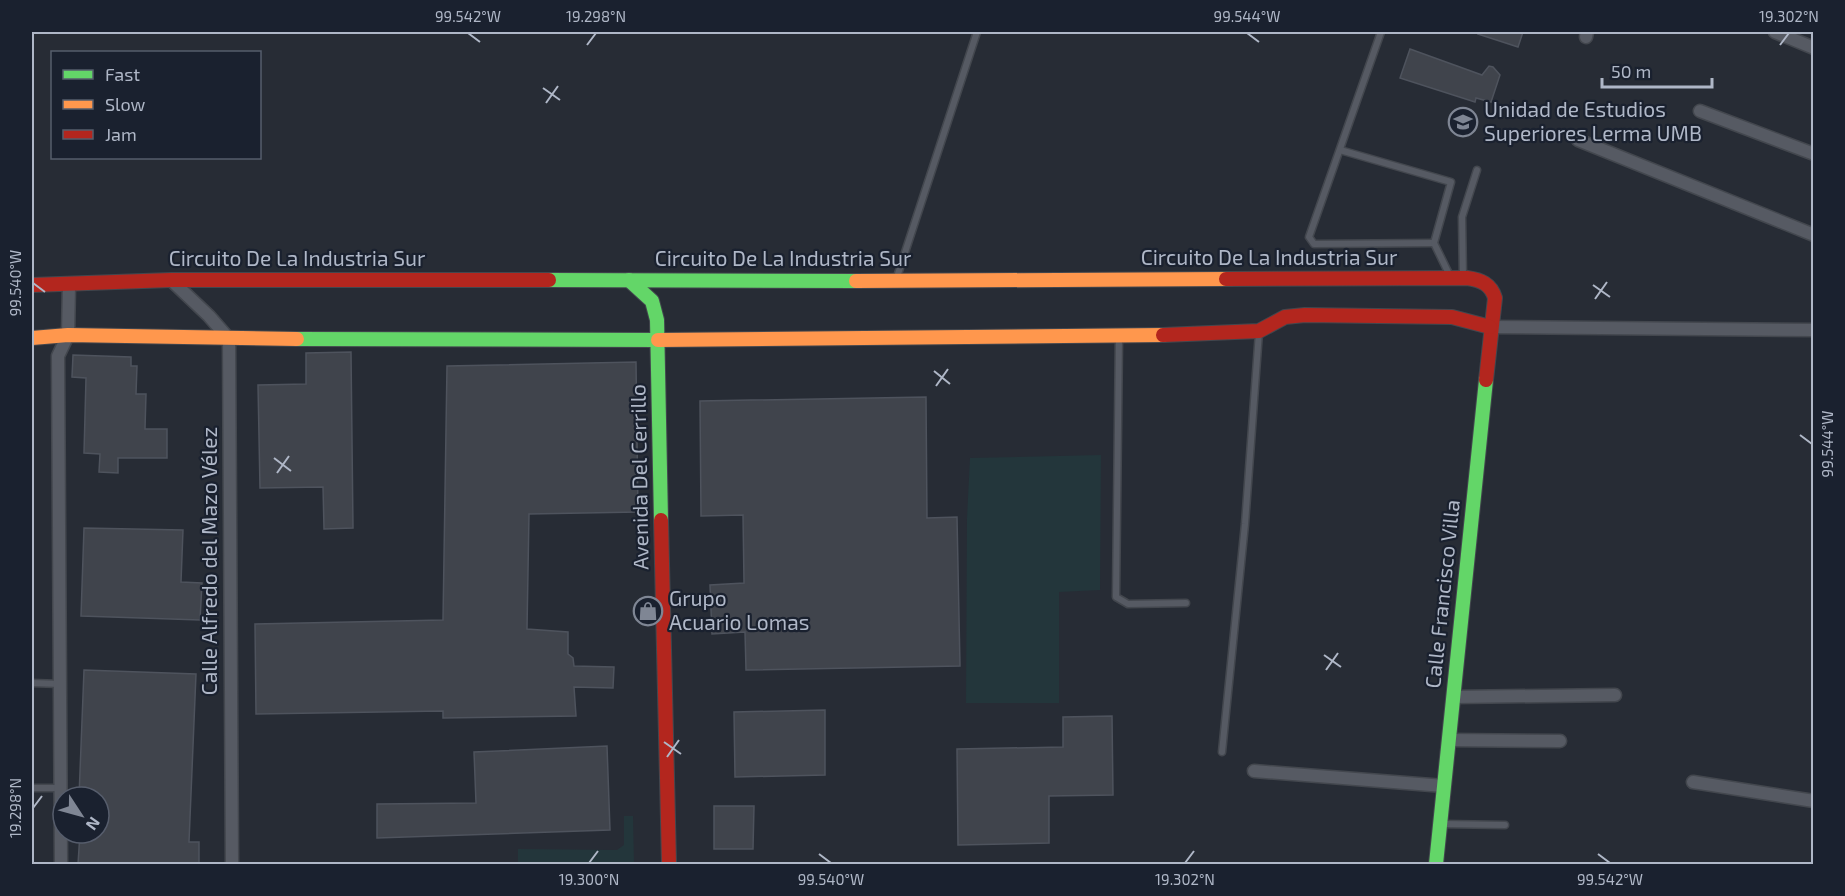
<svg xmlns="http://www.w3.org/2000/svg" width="1845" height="896" viewBox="0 0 1845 896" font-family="'Exo 2',sans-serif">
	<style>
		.green { fill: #23363b }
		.building { fill: #40444c; stroke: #4e535d; stroke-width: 1.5 }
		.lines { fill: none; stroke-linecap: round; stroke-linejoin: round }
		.lane-casing { stroke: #43474e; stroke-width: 9 }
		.street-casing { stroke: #43474e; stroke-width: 15 }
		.fast-casing { stroke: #43474e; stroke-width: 16 }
		.slow-casing { stroke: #43474e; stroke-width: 16 }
		.jam-casing { stroke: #43474e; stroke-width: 16 }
		.lane { stroke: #565a63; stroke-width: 6 }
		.street { stroke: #565a63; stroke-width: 12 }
		.fast { stroke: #63d668; stroke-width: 14 }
		.slow { stroke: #ff974d; stroke-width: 14 }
		.jam { stroke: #b3261e; stroke-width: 14 }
		.ticks { fill: none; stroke: #afb7c7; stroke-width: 2 }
		.labels { text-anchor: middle; stroke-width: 4.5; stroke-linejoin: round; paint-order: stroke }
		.poi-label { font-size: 21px; fill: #afb7c7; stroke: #1a212f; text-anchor: start }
		.street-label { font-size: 21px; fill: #afb7c7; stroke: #1a212f }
		.neatline { fill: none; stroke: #afb7c7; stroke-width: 2 }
		.ticks-label { font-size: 15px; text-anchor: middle; fill: #afb7c7 }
	</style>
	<rect width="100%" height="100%" fill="#272c35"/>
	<g class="green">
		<path d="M1101,455L1100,590L1059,592V703H966L967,518L970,458Z"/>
		<path d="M624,816H633L634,864H518V849L617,850L624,845Z"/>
	</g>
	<g class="building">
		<path d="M1479,32H1523L1518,47L1478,34Z"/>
		<path d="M1410,49L1482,75L1489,66L1493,67L1500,75L1491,102L1476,98L1475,102L1400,78Z"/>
		<path d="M351,352L353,528L324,529L323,487L260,488L258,385L306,384V353Z"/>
		<path d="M73,355L131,357V366H137L136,394H146L145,429H167V458H118V473L99,472L100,454L84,453L86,378L72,377Z"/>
		<path d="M636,362L638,512L529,514L527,629L568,632V654L573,658L574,666L614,667L613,688L574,687L576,716L443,718V711L256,714L255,624L443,620L447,366Z"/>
		<path d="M926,397L927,518L957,517L960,666L746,670L745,632L712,634L710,585L744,583L743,515L701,516L700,401Z"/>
		<path d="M84,528L183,530L181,582L202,583L200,620L81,616Z"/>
		<path d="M84,670L196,674L189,842H199V864H78L80,833H99V797H79Z"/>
		<path d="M825,710V775L735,777L734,712Z"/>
		<path d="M1112,716L1113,795L1049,796V843L958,845L957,749L1063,747V717Z"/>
		<path d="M607,746L610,830L377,838V804L476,803L474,752Z"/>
		<path d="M714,806H754L753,849H714Z"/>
	</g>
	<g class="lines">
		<g class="lane-casing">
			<g id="lane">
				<path d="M1381,32L1309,237L1314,244L1434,243"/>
				<path d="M1340,150L1451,182L1434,243L1450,276"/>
				<path d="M1463,278L1462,217L1477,170"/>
				<path d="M896,280L977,32"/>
				<path d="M1119,336L1116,597L1128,604L1186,603"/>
				<path d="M32,683L61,684"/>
				<path d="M1222,752L1245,524L1259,332"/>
				<path d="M32,788H61"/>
				<path d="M1443,824L1505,825"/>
			</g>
		</g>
		<g class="street-casing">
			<g id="street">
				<path d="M1775,32L1814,48"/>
				<path d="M1586,37L1587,32"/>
				<path d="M1700,111L1814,154"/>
				<path d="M1578,140L1814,235"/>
				<path d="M171,280L209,316L229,339L232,864"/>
				<path d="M1490,327L1814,330"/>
				<path d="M1454,697L1615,695"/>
				<path d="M1449,740L1560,741"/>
				<path d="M1254,771L1444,786"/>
				<path d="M1693,782L1814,801"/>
				<path d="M61,864L58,356L68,335L69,285"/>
			</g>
		</g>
		<g class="fast-casing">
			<g id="fast">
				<path d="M549,280L856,281"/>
				<path d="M629,280L652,301L657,320L661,520"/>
				<path d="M297,339L658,340"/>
				<path d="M1436,864L1486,380"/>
			</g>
		</g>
		<g class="slow-casing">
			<g id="slow">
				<path d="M856,281L1226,279"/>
				<path d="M32,338L68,335L297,339"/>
				<path d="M658,340L1163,335"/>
			</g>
		</g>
		<g class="jam-casing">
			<g id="jam">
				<path d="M1226,279L1467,278C1481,280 1491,284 1495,298L1486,380"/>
				<path d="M32,285L171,280H549"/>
				<path d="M1163,335L1259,331L1285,317L1305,315L1452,317L1490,327"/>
				<path d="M661,520L669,864"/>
			</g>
		</g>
		<use href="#lane" class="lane"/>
		<use href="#street" class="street"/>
		<use href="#fast" class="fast"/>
		<use href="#slow" class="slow"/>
		<use href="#jam" class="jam"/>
	</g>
	<path class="ticks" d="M468,33L480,42M1247,33L1259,42M587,45L596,33M1780,45L1789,33M543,88L560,100M546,103L558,86M33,283L45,292M1593,285L1610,297M1595,299L1607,282M934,371L950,384M936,386L948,369M1800,435L1812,444M274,458L291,471M277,473L289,456M1324,655L1341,667M1326,670L1338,653M664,742L681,754M667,757L679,740M33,808L42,796M819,854L831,863M1598,854L1610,863M589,863L598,851M1185,863L1194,851"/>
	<defs>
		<g id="school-ring" transform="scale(1.5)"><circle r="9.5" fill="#1a212f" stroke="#7f8694" stroke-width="1.5"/><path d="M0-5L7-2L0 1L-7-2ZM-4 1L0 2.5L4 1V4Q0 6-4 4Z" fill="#7f8694"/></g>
		<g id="shop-ring" transform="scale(1.5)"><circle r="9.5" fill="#1a212f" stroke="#7f8694" stroke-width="1.5"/><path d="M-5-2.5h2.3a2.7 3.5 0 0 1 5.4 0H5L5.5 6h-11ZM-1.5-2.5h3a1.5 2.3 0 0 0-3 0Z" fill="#7f8694"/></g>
	</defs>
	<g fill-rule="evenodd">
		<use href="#school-ring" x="1463" y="122"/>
		<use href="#shop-ring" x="648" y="611"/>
	</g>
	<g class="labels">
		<g class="poi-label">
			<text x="1484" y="117">Unidad de Estudios<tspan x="1484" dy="24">Superiores Lerma UMB</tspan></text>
			<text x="669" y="606">Grupo<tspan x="669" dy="24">Acuario Lomas</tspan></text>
		</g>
		<g class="street-label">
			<text x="1269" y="265">Circuito De La Industria Sur</text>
			<text x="297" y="266">Circuito De La Industria Sur</text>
			<text x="783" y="266">Circuito De La Industria Sur</text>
			<text transform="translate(640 477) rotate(-91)" y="7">Avenida Del Cerrillo</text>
			<text transform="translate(210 561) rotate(-90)" y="7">Calle Alfredo del Mazo Vélez</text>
			<text transform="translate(1443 594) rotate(-84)" y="7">Calle Francisco Villa</text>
		</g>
	</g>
	<rect width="1845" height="896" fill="none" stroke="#1a212f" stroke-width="66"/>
	<rect x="51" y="51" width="210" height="108" fill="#1a212f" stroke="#565d6c" stroke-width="1.5"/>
	<rect x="63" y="70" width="30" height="9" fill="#63d668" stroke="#565d6c" stroke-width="1.5"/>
	<text x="105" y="81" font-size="18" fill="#afb7c7">Fast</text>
	<rect x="63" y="100" width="30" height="9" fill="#ff974d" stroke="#565d6c" stroke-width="1.5"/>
	<text x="105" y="111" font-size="18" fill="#afb7c7">Slow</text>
	<rect x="63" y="130" width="30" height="9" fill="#b3261e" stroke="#565d6c" stroke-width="1.5"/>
	<text x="105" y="141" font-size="18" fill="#afb7c7">Jam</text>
	<g transform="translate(81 815) rotate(126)"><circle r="28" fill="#1a212f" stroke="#565d6c" stroke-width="1.5"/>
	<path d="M0-4.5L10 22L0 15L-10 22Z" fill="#7f8694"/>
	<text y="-9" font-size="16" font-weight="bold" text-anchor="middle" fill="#afb7c7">N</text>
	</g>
	<path d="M1602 78v9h110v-9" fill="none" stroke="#afb7c7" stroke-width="3"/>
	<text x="1611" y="78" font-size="18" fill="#afb7c7" stroke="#1a212f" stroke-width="4.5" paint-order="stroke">50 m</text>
	<rect x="33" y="33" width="1779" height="830" class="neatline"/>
	<g class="ticks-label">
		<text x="468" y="22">99.542°W</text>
		<text x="596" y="22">19.298°N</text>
		<text x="1247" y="22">99.544°W</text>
		<text x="1789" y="22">19.302°N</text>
		<text transform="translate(16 283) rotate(-90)" y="5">99.540°W</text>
		<text transform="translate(1828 444) rotate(-90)" y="5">99.544°W</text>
		<text transform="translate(16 808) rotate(-90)" y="5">19.298°N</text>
		<text x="589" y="885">19.300°N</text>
		<text x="831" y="885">99.540°W</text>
		<text x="1185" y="885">19.302°N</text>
		<text x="1610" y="885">99.542°W</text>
	</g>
</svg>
